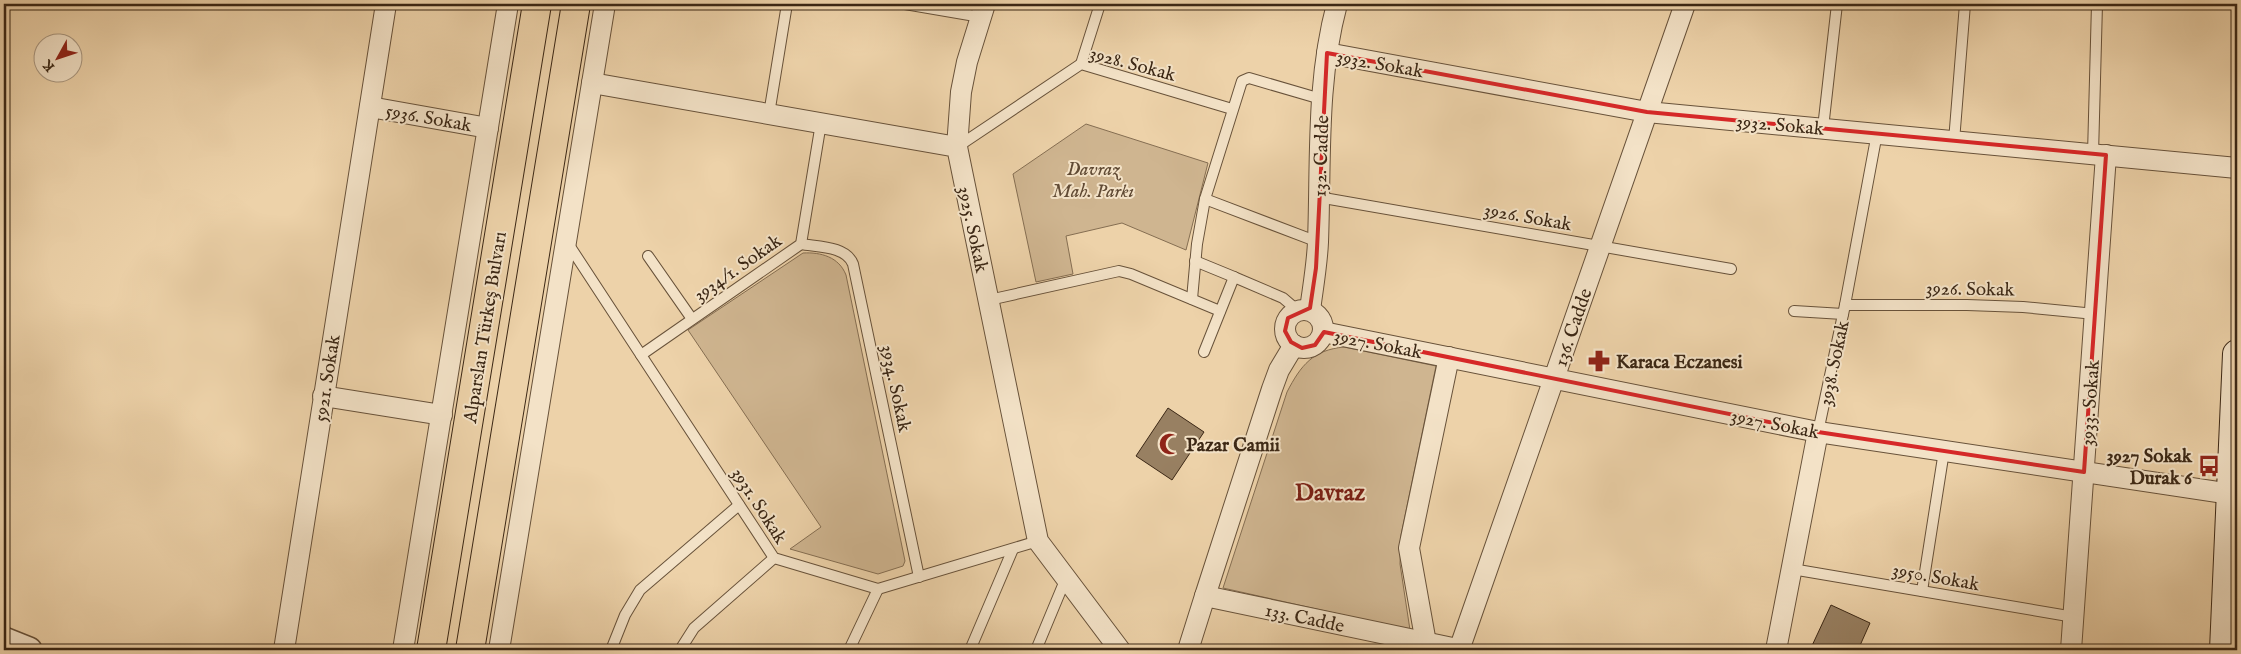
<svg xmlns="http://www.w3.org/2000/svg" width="2241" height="654" viewBox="0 0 2241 654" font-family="'IM FELL English',serif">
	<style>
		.green { fill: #cfb590; stroke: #856e52 }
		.building { fill: #988062; stroke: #3b2715 }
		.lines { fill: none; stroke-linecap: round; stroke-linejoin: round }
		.service-casing { stroke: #68523a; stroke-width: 12 }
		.minor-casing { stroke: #68523a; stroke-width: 22 }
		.tertiary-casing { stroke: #68523a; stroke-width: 28 }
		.secondary-casing { stroke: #3b2715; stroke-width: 30 }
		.trunk-casing { stroke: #3b2715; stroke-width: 30 }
		.service { stroke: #f3e2c7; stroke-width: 10 }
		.minor { stroke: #f3e2c7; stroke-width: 20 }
		.tertiary { stroke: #f3e2c7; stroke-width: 25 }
		.secondary { stroke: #f3e2c7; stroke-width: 28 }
		.trunk { stroke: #edd2a9; stroke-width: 28 }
		.marked { fill: none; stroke: #d62828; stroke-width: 4; stroke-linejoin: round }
		.labels { text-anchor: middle; stroke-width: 4; stroke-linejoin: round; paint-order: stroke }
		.street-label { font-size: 19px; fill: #3b2715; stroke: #f3e2c7 }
		.park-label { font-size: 19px; font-style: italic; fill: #604a34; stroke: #f3e2c7 }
		.poi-label { font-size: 19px; font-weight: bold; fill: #3b2715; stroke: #f3e2c7; text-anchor: start }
		.district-label { font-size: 24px; font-weight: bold; fill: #7a1f14; stroke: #f3e2c7 }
	</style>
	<rect width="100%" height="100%" fill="#edd2a9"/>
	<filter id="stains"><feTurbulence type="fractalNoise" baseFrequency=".004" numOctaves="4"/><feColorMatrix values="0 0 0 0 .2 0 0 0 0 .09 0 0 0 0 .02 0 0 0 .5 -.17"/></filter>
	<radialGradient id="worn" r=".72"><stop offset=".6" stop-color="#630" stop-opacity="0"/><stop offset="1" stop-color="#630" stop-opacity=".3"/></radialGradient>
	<g class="green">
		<path d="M1086,124L1208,163L1186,250L1122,223L1066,236L1073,274L1036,282L1013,174Z"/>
		<path d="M803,253C821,252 839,257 846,275L905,561L903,566L878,574L790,549L821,527L688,330Z"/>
		<path d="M1344,347L1436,366L1401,535L1400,564L1410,630L1223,588L1287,392C1301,365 1313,350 1344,347Z"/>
	</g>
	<g class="building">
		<path d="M1168,408L1204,432L1172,480L1136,456Z"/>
		<path d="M1831,605L1870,623L1858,650H1810Z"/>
	</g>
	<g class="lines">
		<g class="service-casing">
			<g id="service">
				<path d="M905,4L981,17"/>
				<path d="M1081,64L1100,4"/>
				<path d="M769,114L787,4"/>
				<path d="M1823,128L1837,4"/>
				<path d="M1954,141L1965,4"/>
				<path d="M957,147L1081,64L1232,109"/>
				<path d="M2093,154L2097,4"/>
				<path d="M1318,197L1731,269"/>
				<path d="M1205,199L1318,242"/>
				<path d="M567,242L774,558L878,589L1038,541"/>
				<path d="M801,244C818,247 846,246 853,264L919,577"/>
				<path d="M648,256L692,319"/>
				<path d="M1195,261L1234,277"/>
				<path d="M1192,299L1197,244L1205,199L1242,81L1249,78L1321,99"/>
				<path d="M989,300L1119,271L1131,274L1220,311"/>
				<path d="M1845,305H1967L2023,307L2095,314"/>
				<path d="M1794,311L1843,314"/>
				<path d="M1204,352L1234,277L1283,298L1297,310"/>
				<path d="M641,355L801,244L821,123"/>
				<path d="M1818,432L1845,305L1877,133"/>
				<path d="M1792,569L2074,617"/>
				<path d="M1922,591L1944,451"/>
				<path d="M611,650L625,615L640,590L739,505"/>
				<path d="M680,650L694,628L774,558"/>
				<path d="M849,650L878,589"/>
				<path d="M970,650L1013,549"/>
				<path d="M1036,650L1066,578"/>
			</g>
		</g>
		<g class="minor-casing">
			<g id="minor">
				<path d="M1327,53L1647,112L2237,168"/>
				<path d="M592,83L957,147L1038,541L1120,650"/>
				<path d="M370,107L488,128"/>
				<path d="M957,147L961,92L967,62L985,4"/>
				<circle cx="1304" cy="329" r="19"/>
				<path d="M1310,310C1313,287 1317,265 1318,242C1321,162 1316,82 1337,4"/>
				<path d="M1323,332L1818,432L2231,494"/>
				<path d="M323,396L442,415"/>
				<path d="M1205,596L1272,389L1279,370L1294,345"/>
				<path d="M1426,643L1409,548L1449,357"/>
				<path d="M284,650L386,4"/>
				<path d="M403,650L508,4"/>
				<path d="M499,650L605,4"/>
				<path d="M1188,650L1205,596L1462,650"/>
				<path d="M1459,650L1685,4"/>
				<path d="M1776,650L1818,432"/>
				<path d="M2071,650L2106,155"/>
			</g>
		</g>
		<g class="tertiary-casing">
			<path id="tertiary" d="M4,640L29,650"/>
		</g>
		<g class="secondary-casing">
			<path id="secondary" d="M2224,650L2237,354"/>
		</g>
		<g class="trunk-casing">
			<g id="trunk">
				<path d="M431,650L537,4"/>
				<path d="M470,650L576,4"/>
			</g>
		</g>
		<use href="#service" class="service"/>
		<use href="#minor" class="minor"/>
		<use href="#tertiary" class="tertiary"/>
		<use href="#secondary" class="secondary"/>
		<use href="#trunk" class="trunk"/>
	</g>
	<path class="marked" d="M1327,53L1647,112L2106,155L2084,472L1818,432L1324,332L1315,345L1302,348L1291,342L1285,331L1288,318L1310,308L1316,268Z"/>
	<defs>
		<g id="pharmacy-bare" transform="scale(1.725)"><path d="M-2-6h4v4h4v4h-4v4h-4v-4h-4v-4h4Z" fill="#8f2418" stroke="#f3e2c7" stroke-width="2.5" paint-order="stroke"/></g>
		<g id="mosque-bare" transform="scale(1.725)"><path d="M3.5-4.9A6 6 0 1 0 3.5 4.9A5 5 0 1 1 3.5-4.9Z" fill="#8f2418" stroke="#f3e2c7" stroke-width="2.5" paint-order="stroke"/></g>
		<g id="bus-bare" transform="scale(1.725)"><path d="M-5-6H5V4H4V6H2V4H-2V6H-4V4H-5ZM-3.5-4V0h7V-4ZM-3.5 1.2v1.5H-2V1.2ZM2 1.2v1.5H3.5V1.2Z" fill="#8f2418" stroke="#f3e2c7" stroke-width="2.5" paint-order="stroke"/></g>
	</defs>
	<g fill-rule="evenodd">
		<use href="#pharmacy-bare" x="1599" y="361"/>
		<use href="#mosque-bare" x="1170" y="444"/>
		<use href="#bus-bare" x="2209" y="466"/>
	</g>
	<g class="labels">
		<g class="street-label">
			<text transform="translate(1133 63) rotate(15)" y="7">3928. Sokak</text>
			<text transform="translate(1380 63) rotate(10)" y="7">3932. Sokak</text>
			<text transform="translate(429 117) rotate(10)" y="7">5936. Sokak</text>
			<text transform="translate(1780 124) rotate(5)" y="7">3932. Sokak</text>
			<text transform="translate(1320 156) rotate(-88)" y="7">132. Cadde</text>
			<text transform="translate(1528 216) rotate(10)" y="7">3926. Sokak</text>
			<text transform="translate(974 229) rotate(78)" y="7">3925. Sokak</text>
			<text transform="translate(737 267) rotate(-35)" y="7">3934/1. Sokak</text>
			<text transform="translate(1970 288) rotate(1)" y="7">3926. Sokak</text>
			<text transform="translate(484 327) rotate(-81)" y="7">Alparslan Türkeş Bulvarı</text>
			<text transform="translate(1572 327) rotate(-71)" y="7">136. Cadde</text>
			<text transform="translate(1378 343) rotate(11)" y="7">3927. Sokak</text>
			<text transform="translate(1833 363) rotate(-78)" y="7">3938. Sokak</text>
			<text transform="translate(326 378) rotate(-81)" y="7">5921. Sokak</text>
			<text transform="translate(897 388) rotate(78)" y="7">3934. Sokak</text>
			<text transform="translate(2089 403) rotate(-86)" y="7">3933. Sokak</text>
			<text transform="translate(1775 423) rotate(11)" y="7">3927. Sokak</text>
			<text transform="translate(760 505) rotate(57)" y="7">3931. Sokak</text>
			<text transform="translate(1936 576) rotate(10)" y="7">3950. Sokak</text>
			<text transform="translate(1305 617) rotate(12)" y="7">133. Cadde</text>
		</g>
		<g class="park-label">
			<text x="1093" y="175">Davraz<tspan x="1093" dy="22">Mah. Parkı</tspan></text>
		</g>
		<g class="poi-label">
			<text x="1616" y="368">Karaca Eczanesi</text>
			<text x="1186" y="451">Pazar Camii</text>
			<text x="2192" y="462" text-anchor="end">3927 Sokak<tspan x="2192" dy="22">Durak 6</tspan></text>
		</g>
		<g class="district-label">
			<text x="1330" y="500">Davraz</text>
		</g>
	</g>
	<rect width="2241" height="654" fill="none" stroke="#edd2a9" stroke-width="20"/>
	<rect x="5" y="5" width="2231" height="644" fill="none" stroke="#3b2715" stroke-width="2.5"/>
	<rect x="10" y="10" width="2221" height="634" fill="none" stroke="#3b2715"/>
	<g transform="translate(58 58) rotate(230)"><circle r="24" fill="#f3e2c7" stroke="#a99780"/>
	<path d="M0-4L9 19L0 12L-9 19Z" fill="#8f2418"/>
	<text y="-8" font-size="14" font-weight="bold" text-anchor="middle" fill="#3b2715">K</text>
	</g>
	<rect width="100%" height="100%" filter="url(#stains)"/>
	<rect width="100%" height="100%" fill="url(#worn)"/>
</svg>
